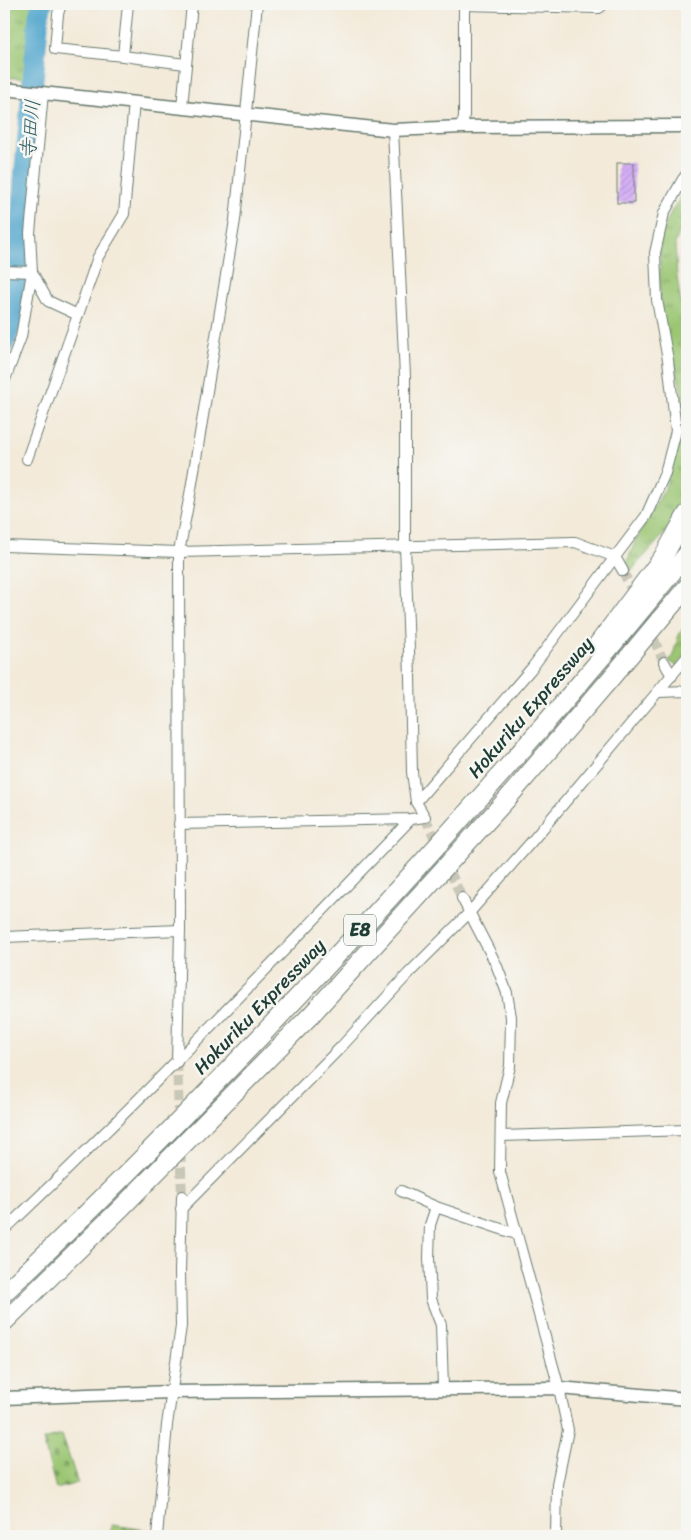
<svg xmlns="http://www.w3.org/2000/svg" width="691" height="1540" viewBox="0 0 691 1540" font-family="Sriracha,'Klee One',sans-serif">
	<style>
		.grass { fill: url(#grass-tufts); stroke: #5d8254 }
		.cemetery { fill: url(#cemetery-stones); stroke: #5d8254 }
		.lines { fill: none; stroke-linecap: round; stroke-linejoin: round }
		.river { stroke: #4fa5cc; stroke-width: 21 }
		.building { fill: url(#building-hatch) }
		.minor-tunnel { stroke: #c9c7b8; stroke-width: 10; stroke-dasharray: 10 5; stroke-linecap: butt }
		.minor-casing { stroke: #697a6e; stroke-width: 12 }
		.tertiary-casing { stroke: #697a6e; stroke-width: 15 }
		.motorway-casing { stroke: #697a6e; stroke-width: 20 }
		.minor { stroke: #fff; stroke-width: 10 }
		.tertiary { stroke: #fff; stroke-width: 12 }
		.motorway { stroke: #fff; stroke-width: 18 }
		.labels { text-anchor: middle; stroke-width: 5; stroke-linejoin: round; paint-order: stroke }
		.shield { fill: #f6f6f2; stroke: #60746d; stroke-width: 1 }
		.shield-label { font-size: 18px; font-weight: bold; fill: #1f3d34 }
		.street-label { font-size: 19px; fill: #1f3d34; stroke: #f6f6f2 }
		.water-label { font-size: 20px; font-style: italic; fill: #2d5c62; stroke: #f6f6f2 }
	</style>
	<defs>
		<pattern id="grass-tufts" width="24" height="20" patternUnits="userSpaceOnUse" patternTransform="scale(1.25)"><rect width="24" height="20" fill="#9bc673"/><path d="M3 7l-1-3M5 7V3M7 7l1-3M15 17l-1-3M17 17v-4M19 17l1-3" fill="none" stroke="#7ea25f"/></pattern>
		<pattern id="cemetery-stones" width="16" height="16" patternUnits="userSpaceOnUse" patternTransform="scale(1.25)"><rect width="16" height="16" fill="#9bc673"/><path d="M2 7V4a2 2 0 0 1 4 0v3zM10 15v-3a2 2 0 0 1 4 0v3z" fill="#7ea25f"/></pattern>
		<pattern id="building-hatch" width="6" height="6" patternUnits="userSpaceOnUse" patternTransform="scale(1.25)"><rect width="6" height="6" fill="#d5aef7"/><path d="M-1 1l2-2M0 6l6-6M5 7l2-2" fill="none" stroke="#ac8fc9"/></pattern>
	</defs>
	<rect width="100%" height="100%" fill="#f6f6f2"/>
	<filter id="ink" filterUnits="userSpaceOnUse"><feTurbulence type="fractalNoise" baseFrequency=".02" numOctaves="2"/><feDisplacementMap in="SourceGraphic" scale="10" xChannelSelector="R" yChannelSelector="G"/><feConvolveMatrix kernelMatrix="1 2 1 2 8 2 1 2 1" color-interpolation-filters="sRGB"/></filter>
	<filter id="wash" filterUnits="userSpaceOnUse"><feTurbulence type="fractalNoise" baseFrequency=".0096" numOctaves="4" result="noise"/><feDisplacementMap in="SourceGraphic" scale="20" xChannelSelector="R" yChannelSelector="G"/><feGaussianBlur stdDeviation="1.12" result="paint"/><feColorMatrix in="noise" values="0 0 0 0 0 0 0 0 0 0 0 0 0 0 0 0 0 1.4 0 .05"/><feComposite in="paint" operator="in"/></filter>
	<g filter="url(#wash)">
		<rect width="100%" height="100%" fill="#f3ead9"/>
		<g class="grass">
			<path d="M4,4H37L33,15L25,79L4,77Z"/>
			<path d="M687,187V215L682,224L675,244L677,277L687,343V483L666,532L630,572L626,564L635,542L665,488L680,435L682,392L660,313V237L672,210Z"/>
			<path d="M687,624V653L677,666L669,661L673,655L679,634Z"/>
		</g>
		<g class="cemetery">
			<path d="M62,1435L78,1483L56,1489L43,1440Z"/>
			<path d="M112,1525L154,1531L153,1536H107Z"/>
		</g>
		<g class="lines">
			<path class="river" d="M4,343L12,322L18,265L25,167L39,15L42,4"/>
		</g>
		<g id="blocks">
			<rect class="building" x="617" y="163" width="17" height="40"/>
		</g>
	</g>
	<g filter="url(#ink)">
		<use href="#blocks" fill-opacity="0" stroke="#697a6e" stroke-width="1"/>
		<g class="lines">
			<g class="minor-tunnel">
				<path d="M623,571L664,662"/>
				<path d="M425,817L462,898"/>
				<path d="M177,1062L182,1196"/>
			</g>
			<g class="minor-casing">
				<g id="minor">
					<path d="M61,4L58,14L55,49L123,56L185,64"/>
					<path d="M464,5L599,8L604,4"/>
					<path d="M123,56L128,4"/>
					<path d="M182,107L192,4"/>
					<path d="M462,127L464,116V4"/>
					<path d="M4,271L32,272L48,301L78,315L98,257L124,214L134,102"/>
					<path d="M4,382L21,337L32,272L30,233L43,93"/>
					<path d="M27,459L78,315"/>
					<path d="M4,546L179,552L575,542L615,557L623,571"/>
					<path d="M664,662L672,676"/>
					<path d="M659,692L687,691"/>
					<path d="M416,802L531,669L615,557L646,516L665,473L676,431L668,360L657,300L655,253L664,213L683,179L687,174"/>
					<path d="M179,824L411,819L425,817L416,802L412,772L410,677L405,545V376L393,130"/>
					<path d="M462,898L496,964L507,993L511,1017L510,1066L501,1103L500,1172L559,1388L568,1430L557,1484L556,1536"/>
					<path d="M4,937L180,930"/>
					<path d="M177,1062L180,930L179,552L191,489L235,220L257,4"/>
					<path d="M501,1136L687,1130"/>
					<path d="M401,1191L436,1207L430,1225L429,1258L431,1299L441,1325L443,1388"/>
					<path d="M436,1207L516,1234"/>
					<path d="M181,1209L341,1047L408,974L469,913L533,840L687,657"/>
					<path d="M4,1230C144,1098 277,958 411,819"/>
					<path d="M157,1536L167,1425L181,1326L180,1272L182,1196"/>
				</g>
			</g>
			<g class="tertiary-casing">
				<g id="tertiary">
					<path d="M4,89L393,130L462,127L687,126"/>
					<path d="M4,1398L171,1392L559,1388L687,1399"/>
				</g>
			</g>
			<g class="motorway-casing">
				<g id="motorway">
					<path d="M598,644L663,557L687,514"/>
					<path d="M4,1293C151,1154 291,1007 427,857C516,758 604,658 687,554"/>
					<path d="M4,1322L121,1208L311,1015L507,799L611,678L687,587"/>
				</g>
			</g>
			<use href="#minor" class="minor"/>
			<use href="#tertiary" class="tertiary"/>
			<use href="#motorway" class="motorway"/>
		</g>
	</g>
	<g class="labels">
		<rect class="shield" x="344" y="914.5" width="32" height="31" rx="4"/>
		<g class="shield-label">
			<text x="360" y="936">E8</text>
		</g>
		<g class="street-label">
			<text transform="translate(530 707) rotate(-49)" y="7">Hokuriku Expressway</text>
			<text transform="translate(259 1006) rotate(-46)" y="7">Hokuriku Expressway</text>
		</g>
		<g class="water-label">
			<text transform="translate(30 129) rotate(-85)" y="7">寺田川</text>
		</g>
	</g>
	<rect width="691" height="1540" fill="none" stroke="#f6f6f2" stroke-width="20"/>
</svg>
